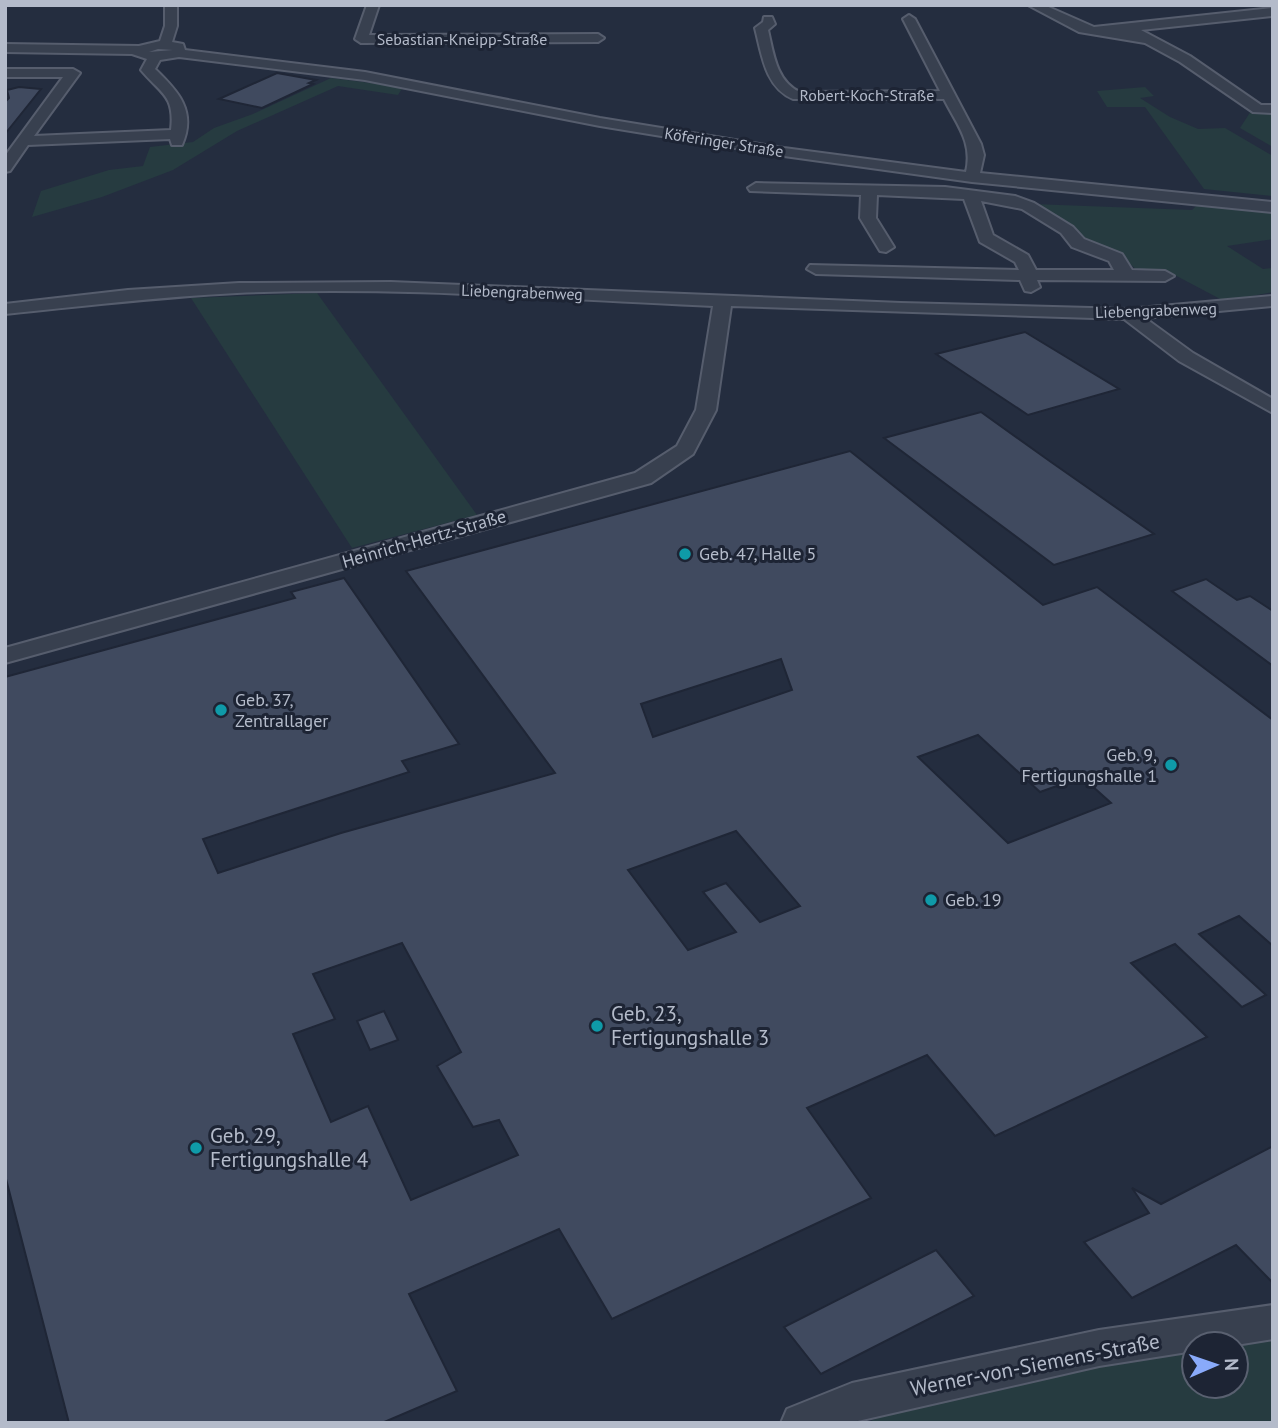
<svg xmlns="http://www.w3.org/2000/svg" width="1278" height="1428" viewBox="0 0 1278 1428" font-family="'PT Sans',sans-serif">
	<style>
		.green { fill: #263b40 }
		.building { fill: #404a5f; stroke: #1f2636; stroke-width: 2; fill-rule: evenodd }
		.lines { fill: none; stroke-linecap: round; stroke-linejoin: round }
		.minor-casing { stroke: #565d6d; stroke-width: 4 }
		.minor { fill: #38404f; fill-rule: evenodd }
		.culture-dot { fill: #0f9aa8; stroke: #1d2434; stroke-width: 2.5 }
		.labels { text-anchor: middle; stroke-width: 6; stroke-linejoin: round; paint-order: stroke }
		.far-street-label { font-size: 16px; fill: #b4bbca; stroke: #1d2434 }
		.street-label { font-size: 18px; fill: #b4bbca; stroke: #1d2434 }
		.poi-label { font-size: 18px; fill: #b4bbca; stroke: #1d2434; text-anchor: start }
		.near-poi-label { font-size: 21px; fill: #b4bbca; stroke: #1d2434; text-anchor: start }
		.near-street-label { font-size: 21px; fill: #b4bbca; stroke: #1d2434 }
	</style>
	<rect width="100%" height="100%" fill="#242d3f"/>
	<g class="green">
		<path d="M331,78L403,87L398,95L338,86L237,131L173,170L102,197L32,217L41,191L109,170L143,166L150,147L193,142L214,128L253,114Z"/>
		<path d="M1145,87L1154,96L1140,98L1170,117L1198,129L1225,128L1273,156V196L1204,189L1145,107H1107L1097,91Z"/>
		<path d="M1251,111L1268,112L1273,116V147L1240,128Z"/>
		<path d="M1033,204L1192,210L1197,205L1273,211V239L1227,246L1263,269L1273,268V292L1224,301L1169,272H1139L1121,256L1084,242L1075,228Z"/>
		<path d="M317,293L477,515L352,548L191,298Z"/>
		<path d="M1273,1335V1423H865L935,1397L1194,1345V1386H1236V1344Z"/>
	</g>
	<g class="building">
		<path d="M277,73L316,80L309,83L313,84L262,108L219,99Z"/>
		<path d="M19,87L41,89L5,134V102L9,98L7,90Z"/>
		<path d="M1025,332L1119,389L1028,415L936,354Z"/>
		<path d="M981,412L1051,462L1154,534L1054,565L884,438Z"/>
		<path d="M850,451L1043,605L1097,587L1273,720V946L1239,916L1199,934L1266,995L1242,1007L1175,944L1131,963L1207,1037L995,1136L927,1055L807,1108L871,1198L612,1319L559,1229L409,1294L457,1391L382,1423H69L5,1175V677L295,598L291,592L344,578L459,744L402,761L409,772L203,839L218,873L341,833L555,773L406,571ZM781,659L792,690L653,737L641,704ZM978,735L1040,792L1082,777L1111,803L1008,843L918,757ZM736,831L800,906L760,922L726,883L703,892L736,932L688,950L628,870ZM402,943L461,1052L437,1066L473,1127L499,1120L518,1155L411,1200L368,1106L331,1122L293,1034L335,1019L313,974Z"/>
		<path d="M1206,579L1237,600L1250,596L1273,611V666L1172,591Z"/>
		<path d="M384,1011L398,1040L370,1050L357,1021Z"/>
		<path d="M1273,1146V1283L1236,1245L1132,1298L1084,1242L1149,1213L1132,1188L1161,1204Z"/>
		<path d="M936,1250L974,1296L821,1374L784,1327Z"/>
	</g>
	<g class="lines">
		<g class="minor-casing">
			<g id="minor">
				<path d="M165,5H177V26L172,42L183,44L185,50L365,72L600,118L784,148L966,172C973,142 957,125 944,99H793C765,87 762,55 755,28L763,22L764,17H772L775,24L768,30C773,51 776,82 800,92L940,91L903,19L909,15L915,19L981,144L984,155L980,173L1273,202V212L972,182L784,156L600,126L365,80L179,57L160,60L155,69C178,91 197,111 182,145H172L170,139L28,145L10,171L5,172V156L63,77H5V69H73L80,73L34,136L171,130C175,95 161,94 141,70L147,59L132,54L5,52V44L139,46L160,41L165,26ZM158,49L173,50L149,52Z"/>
				<path d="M367,5H379L369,35L598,34L604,38L598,42L361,43L355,39Z"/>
				<path d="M1028,5H1044L1094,27L1273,8V16L1141,30L1190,56L1261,105H1273V113L1253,112L1180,62L1145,43L1079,32Z"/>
				<path d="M756,183L945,187L1015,196L1034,203L1073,227L1084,239L1122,254L1132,270L1165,271L1174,276L1165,281L1037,280L1040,287L1031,292L1025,291L1020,280L816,274L807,269L810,265L1019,270L1015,262L980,242L964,199L877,195L876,218L894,247L886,252L880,251L860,218L861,195L750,191L748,188ZM981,201L1022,209L1061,233L1072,247L1109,261L1114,270H1036L1028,255L993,235Z"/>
				<path d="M391,282L901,303L1128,309L1273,296V306L1145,318L1193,353L1273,399V413L1179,361L1124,319L731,306L716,410L693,454L651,483L5,663V648L635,473L677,446L696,410L713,306C555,299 395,286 237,293C159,297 82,306 5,314V304L128,290L239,283Z"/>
				<path d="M1273,1305V1339L1236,1345L1194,1344V1351L1099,1366L849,1423H781L787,1409L852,1383L1099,1330Z"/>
			</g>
		</g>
		<use href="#minor" class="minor"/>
	</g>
	<g class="culture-dot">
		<circle cx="685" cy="554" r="7"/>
		<circle cx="221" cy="710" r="7"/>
		<circle cx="1171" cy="765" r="7"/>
		<circle cx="931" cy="900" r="7"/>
		<circle cx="597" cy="1026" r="7"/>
		<circle cx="196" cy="1148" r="7"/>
	</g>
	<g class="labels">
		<g class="far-street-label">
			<text x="462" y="45">Sebastian-Kneipp-Straße</text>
			<text x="867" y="101">Robert-Koch-Straße</text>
			<text transform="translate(724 142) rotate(9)" y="6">Köferinger Straße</text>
			<text transform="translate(522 292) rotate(2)" y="6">Liebengrabenweg</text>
			<text transform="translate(1156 310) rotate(-2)" y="6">Liebengrabenweg</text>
		</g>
		<g class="street-label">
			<text transform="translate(424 539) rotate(-16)" y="6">Heinrich-Hertz-Straße</text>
		</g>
		<g class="poi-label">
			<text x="699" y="560">Geb. 47, Halle 5</text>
			<text x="235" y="706">Geb. 37,<tspan x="235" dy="21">Zentrallager</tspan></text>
			<text x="1157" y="761" text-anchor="end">Geb. 9,<tspan x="1157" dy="21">Fertigungshalle 1</tspan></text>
			<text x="945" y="906">Geb. 19</text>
		</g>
		<g class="near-poi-label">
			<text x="611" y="1021">Geb. 23,<tspan x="611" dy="24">Fertigungshalle 3</tspan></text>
			<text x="210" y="1143">Geb. 29,<tspan x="210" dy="24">Fertigungshalle 4</tspan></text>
		</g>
		<g class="near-street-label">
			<text transform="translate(1035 1365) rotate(-11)" y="7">Werner-von-Siemens-Straße</text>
		</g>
	</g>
	<rect width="1278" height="1428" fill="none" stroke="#b4bbca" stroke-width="14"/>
	<g transform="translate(1215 1365) rotate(88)"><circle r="33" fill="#1d2434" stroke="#596070" stroke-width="2"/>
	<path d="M0-5L12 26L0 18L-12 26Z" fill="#89aafa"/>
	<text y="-10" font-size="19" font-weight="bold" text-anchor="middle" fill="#b4bbca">N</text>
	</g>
</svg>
